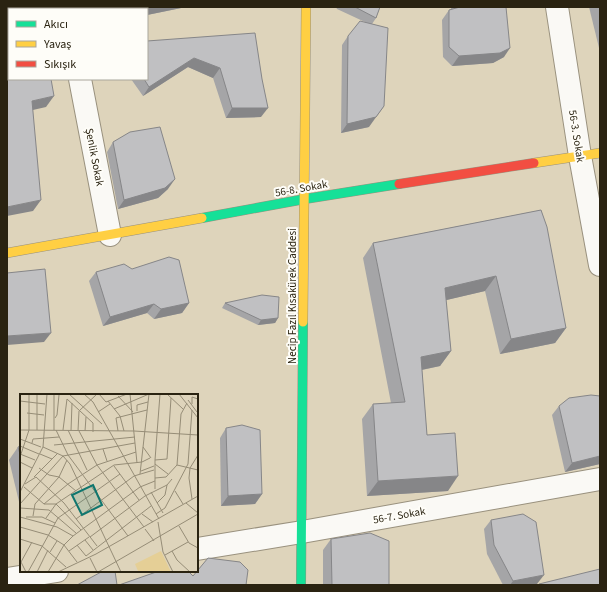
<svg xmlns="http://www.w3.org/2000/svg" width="607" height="592" viewBox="0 0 607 592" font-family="'Source Sans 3',sans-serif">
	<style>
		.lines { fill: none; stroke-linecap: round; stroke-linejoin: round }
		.street-casing { stroke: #99917e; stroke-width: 24 }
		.fast-casing { stroke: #99917e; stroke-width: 10 }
		.slow-casing { stroke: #99917e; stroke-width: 10 }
		.jam-casing { stroke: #99917e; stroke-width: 10 }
		.street { stroke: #faf9f5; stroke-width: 22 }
		.fast { stroke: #16e098; stroke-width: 9 }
		.slow { stroke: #ffcf43; stroke-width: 9 }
		.jam { stroke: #f24e42; stroke-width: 9 }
		.wall { fill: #a5a5a7 }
		.shaded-wall { fill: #868688 }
		.building { fill: #c0c0c2; stroke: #868688 }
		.labels { text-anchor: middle; stroke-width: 4; stroke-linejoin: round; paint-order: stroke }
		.street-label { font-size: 11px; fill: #2a2311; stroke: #fefdf8 }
		.inset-road { fill: none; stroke: #968d77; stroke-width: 1 }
		.view { fill: #0f766e; fill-opacity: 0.15; stroke: #0f766e; stroke-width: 2 }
		.inset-edge { fill: none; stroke: #2a2311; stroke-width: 2 }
	</style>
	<rect width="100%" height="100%" fill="#ded4bb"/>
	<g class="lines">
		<g class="street-casing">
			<g id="street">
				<path d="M66,7V9"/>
				<path d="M557,7L580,156L600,265"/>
				<path d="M80,79L110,235"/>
				<path d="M197,549L302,532L600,479"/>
				<path d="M7,579L57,571"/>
			</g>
		</g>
		<g class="fast-casing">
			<g id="fast">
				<path d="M202,218L305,199L399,184"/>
				<path d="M301,585L303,322"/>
			</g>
		</g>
		<g class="slow-casing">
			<g id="slow">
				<path d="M534,163L600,153"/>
				<path d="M7,253L202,218"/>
				<path d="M303,322L306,7"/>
			</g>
		</g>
		<g class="jam-casing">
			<path id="jam" d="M399,184L534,163"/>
		</g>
		<use href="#street" class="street"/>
		<use href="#fast" class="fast"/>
		<use href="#slow" class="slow"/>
		<use href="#jam" class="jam"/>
	</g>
	<g class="wall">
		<path d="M86,7H186L147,15V9H86Z"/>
		<path d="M336,7H380L376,18L372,24L369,127L341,133L342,45L348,36L365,22L337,9Z"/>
		<path d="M451,7H506L504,57L493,63L452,66L443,57L442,20L449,10H451Z"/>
		<path d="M589,7H600V52Z"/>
		<path d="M255,33L261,117L226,118L213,78L188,67L143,96L131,79H147Z"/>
		<path d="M113,142L168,189L158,198L118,209L107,152Z"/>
		<path d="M541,210L566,328L555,343L500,354L485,291L446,300L451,351L440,366L422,370L427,435L448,491L367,496L362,419L373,404L391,403L363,258L373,243Z"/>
		<path d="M96,272L189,303L182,313L154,319L147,313L103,326L89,281Z"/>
		<path d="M225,303L278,318L275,323L258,325L222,308Z"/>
		<path d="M559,406L600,464L565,472L552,415Z"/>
		<path d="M226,428L262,494L255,504L221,506L220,438Z"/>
		<path d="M21,446V510L9,460L18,447Z"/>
		<path d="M491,520L537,584L503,585L487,554L484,529Z"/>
		<path d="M331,539L389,585H323V550Z"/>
	</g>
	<g class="shaded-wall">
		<path d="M144,7H186L147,15V9H134Z"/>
		<path d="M510,48L504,57L493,63L452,66L459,56Z"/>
		<path d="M194,58L220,68L213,78L188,67L143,96L149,87Z"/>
		<path d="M54,96L46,107L24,112L32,101Z"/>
		<path d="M384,106L369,127L341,133L347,124Z"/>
		<path d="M232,108H268L261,117L226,118Z"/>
		<path d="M175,179L168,189L158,198L118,209L124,200Z"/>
		<path d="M41,200L33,211L7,216V207Z"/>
		<path d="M496,276L485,291L434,303L445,288Z"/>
		<path d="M189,303L182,313L154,319L161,309Z"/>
		<path d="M154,304L147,313L103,326L110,317Z"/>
		<path d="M278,318L275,323L258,325L261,320Z"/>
		<path d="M566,328L555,343L500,354L511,339Z"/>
		<path d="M51,333L44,342L7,345V336Z"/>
		<path d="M451,351L440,366L411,372L421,357Z"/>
		<path d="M600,456V464L565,472L572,463Z"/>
		<path d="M458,476L448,491L367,496L378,481Z"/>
		<path d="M262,494L255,504L221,506L228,496Z"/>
		<path d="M544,575L537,584L510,585L513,581Z"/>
	</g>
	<g class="building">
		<path d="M7,7H33V9H9V79H51L54,96L32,101L41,200L7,207Z"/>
		<path d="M92,7H144L134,9H92Z"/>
		<path d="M355,7H380L376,18Z"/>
		<path d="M460,7H506L510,48L500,53L459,56L449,47V10Z"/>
		<path d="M360,21L388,28L384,106L376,117L347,124L348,36Z"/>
		<path d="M255,33L262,79L268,108H232L220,68L194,58L149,87L144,79H147V41Z"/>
		<path d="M160,127L175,179L165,188L124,200L113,142L130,132Z"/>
		<path d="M541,210L547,227L566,328L511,339L496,276L445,288L451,351L421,357L427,435L455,433L458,476L378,481L373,404L405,402L373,243Z"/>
		<path d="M169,257L179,260L189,303L161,309L154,304L110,317L96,272L124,264L132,269Z"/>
		<path d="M45,269L51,333L7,336V273Z"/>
		<path d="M262,295L279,297L278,318L261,320L225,303Z"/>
		<path d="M591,395L600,396V456L572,463L559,406L569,398Z"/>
		<path d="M242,425L260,430L262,494L228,496L226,428Z"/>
		<path d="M21,446V458L18,447Z"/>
		<path d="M523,514L536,522L544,575L513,581L494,545L491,520Z"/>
		<path d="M370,533L389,541V585H332L331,539Z"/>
		<path d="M208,558L240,562L248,570L246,585H119L159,571H188L193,576Z"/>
		<path d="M600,569V585H539V584Z"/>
		<path d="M103,571H115L117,585H77Z"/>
	</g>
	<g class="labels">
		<g class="street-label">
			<text transform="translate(577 136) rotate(81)" y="4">56-3. Sokak</text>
			<text transform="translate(95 157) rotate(79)" y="4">Şenlik Sokak</text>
			<text transform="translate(301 188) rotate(-10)" y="4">56-8. Sokak</text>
			<text transform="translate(292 296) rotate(-90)" y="4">Necip Fazıl Kısakürek Caddesi</text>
			<text transform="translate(399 515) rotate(-10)" y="4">56-7. Sokak</text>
		</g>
	</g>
	<g transform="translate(20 394)">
		<rect width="178" height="178" fill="#ded4bb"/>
		<path d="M141,157L151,178H116L118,177L115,170Z" fill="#e5cf96"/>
		<path class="inset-road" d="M34,0V36M49,0L82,30M64,0L73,8L139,125M79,0L86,8L107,0M110,0L117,69M147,0L163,15M159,0L178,24M98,2L113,18M168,6L177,18M0,7L25,10M88,7L100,22L104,37M172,10V3L178,5M94,15L129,0M117,17V11L128,8M78,18L90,10M7,19L24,21M35,24L37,21L39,1M0,36L114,37L178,41M17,36V0M36,36L48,61L108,142M43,36L47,5L73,29V38M48,36L67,76M51,37L52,9M58,37L59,17L77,0M59,37L77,71L124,133M65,37L66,23M98,37L96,24L127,16M0,45L21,53M12,49L13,45L39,43M34,51L115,43M0,52L19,60M23,53L43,62L50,70L101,178M123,53L131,64M83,55L87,67M0,60L15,66M20,60L32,65M0,63L9,36V0M147,65L151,4M135,66L147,65M0,68L12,74M135,70L148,80M157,71L178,76M94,72L119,106M19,74L29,81L39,83L56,97M121,77L134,72M120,80L129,0M14,83L38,59M135,84L146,83L157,71L161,20L167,9M5,90L16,83L44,109L77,152M4,93L24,110H36L40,114L61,136M135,95V66L140,0M155,97L163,110M0,98L23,53L27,0M131,98L143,119M172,105L169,84L170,74L178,61M137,109L145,101L147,91M166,109L178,119M0,110L43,62L115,49M24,110L48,90L77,71L116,58M0,114L29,116L56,139M122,120L133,128M136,120L145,114L168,70L172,16M13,122L15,110L39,83L47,66M0,123L37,133L53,142M6,123H22L35,129M26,124L36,110L94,71L122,68L130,64M56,125L114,82L134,76M138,128L143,158L153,178M159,132L169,149L178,154M0,133L28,141L44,151L57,168M125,135L134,147M70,143L125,102L147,91L152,85M0,145L22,152L46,173M65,146L73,156M57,151L66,162M49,157L69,143M152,157L157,166L170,178M30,158L37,147M145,161L168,148M66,162L131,112M70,164L77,178M0,166L6,178M1,168L12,148M8,178L38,124L100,80M17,178L28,156M28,178L44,151L53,142L120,93L135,87M38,178L76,160L178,102M78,178L178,120"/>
		<path class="view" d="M73,91L82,111L62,121L52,101Z"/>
		<rect width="178" height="178" class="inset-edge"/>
	</g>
	<rect width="607" height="592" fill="none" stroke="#2a2311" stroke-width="16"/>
	<rect x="8" y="8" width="140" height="72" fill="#fefdf8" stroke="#a9a69c"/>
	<rect x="16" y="21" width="20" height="6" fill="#16e098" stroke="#a9a69c"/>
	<text x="44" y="28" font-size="12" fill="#2a2311">Akıcı</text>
	<rect x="16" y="41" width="20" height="6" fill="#ffcf43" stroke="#a9a69c"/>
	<text x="44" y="48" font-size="12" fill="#2a2311">Yavaş</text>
	<rect x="16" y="61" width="20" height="6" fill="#f24e42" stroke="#a9a69c"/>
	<text x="44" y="68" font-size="12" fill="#2a2311">Sıkışık</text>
</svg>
